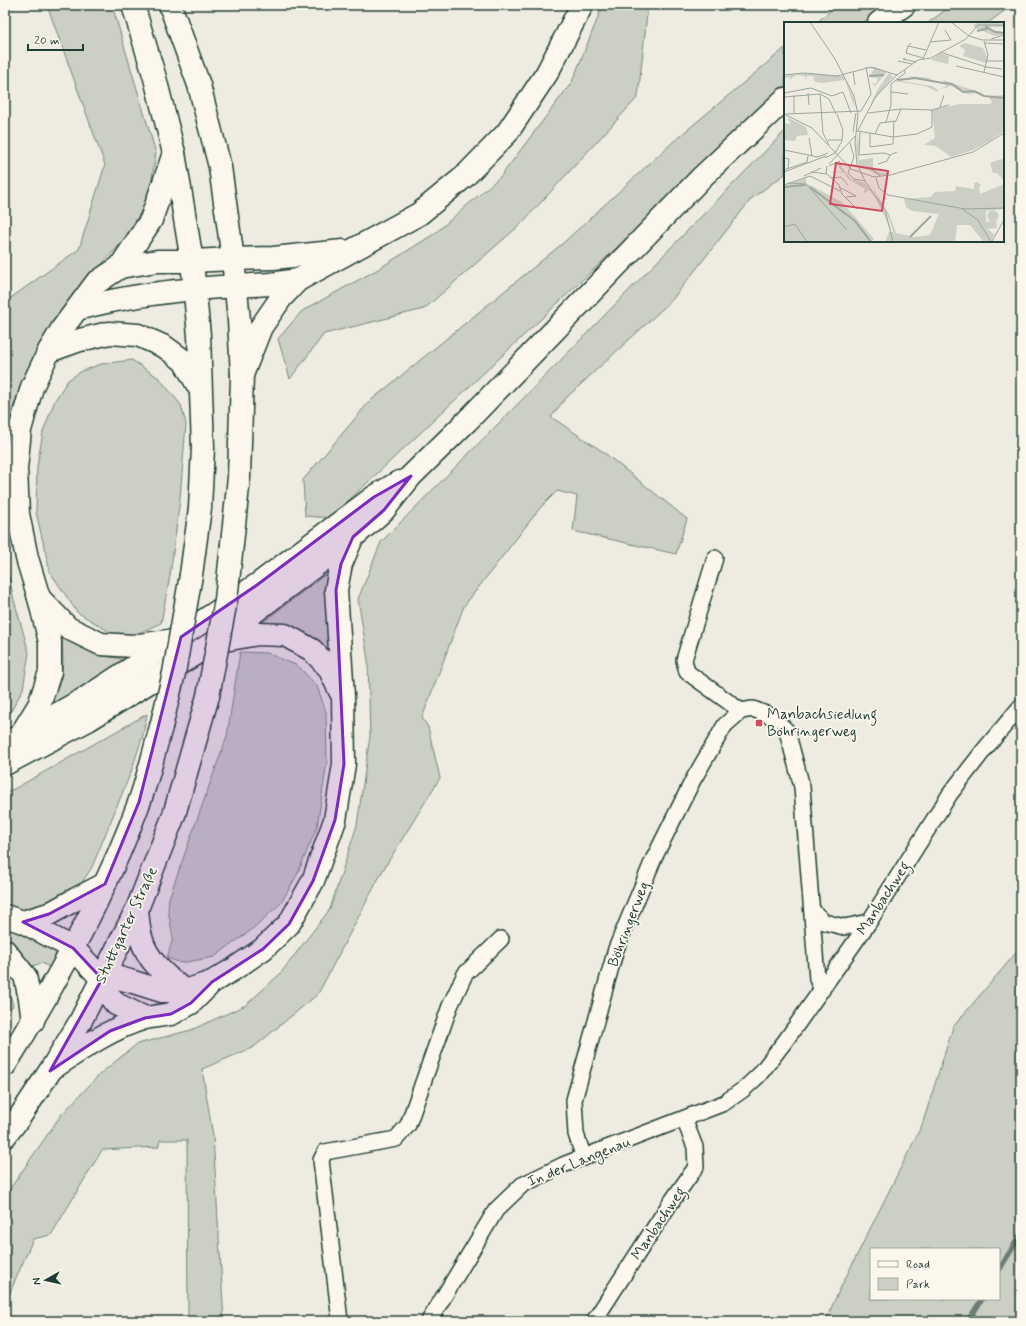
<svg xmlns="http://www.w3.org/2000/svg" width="1026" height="1326" viewBox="0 0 1026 1326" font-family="Mynerve,sans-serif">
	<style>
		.green { fill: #cbcfc4; stroke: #75867c; fill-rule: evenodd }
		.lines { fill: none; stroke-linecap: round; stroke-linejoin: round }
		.stream { stroke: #6c7d74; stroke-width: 5.5 }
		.street-casing { stroke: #1f3d34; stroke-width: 18 }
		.secondary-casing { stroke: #1f3d34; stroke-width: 25 }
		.primary-casing { stroke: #1f3d34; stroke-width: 25 }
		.street { stroke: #fbf7ec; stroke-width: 15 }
		.secondary { stroke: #fbf7ec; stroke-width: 22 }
		.primary { stroke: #fbf7ec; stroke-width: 22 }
		.primary-bridge-casing { stroke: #1f3d34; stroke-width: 25; stroke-linecap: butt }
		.primary-bridge { stroke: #fbf7ec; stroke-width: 22 }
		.marked { fill: #7b2cbf; fill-opacity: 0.2; stroke: #7b2cbf; stroke-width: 3; stroke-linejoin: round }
		.poi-dot { fill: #d1495b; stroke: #fbf7ec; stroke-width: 1.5 }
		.labels { text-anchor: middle; stroke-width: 3.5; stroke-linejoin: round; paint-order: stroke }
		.poi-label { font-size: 15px; fill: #1f3d34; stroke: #fbf7ec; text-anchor: start }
		.street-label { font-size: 15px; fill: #1f3d34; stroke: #fbf7ec }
		.inset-river { fill: none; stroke: #9fa89f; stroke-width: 2 }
		.inset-road { fill: none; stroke: #9ba69c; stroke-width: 1 }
		.view { fill: #d1495b; fill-opacity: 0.15; stroke: #d1495b; stroke-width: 2 }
		.inset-edge { fill: none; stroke: #1f3d34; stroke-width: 2 }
	</style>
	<rect width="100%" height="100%" fill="#eeece1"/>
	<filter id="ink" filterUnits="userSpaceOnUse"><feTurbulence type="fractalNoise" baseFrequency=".025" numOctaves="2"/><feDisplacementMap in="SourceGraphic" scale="8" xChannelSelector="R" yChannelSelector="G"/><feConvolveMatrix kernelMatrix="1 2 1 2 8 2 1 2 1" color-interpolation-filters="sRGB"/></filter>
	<g filter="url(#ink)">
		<g class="green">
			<path d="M47,5H112L156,153L149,197L125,239L93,274L40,350L22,383L5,429V302L79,249L105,165Z"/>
			<path d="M603,5H648L638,97L521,224L424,309L324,334L290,379L278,339L302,311L380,268L434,234L501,176L572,82Z"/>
			<path d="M837,5H887L862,23H816Z"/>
			<path d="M952,5H1012L988,23H928Z"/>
			<path d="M785,48V89L330,518L305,516L303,480L369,402L562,244L674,141Z"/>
			<path d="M785,131V174L752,198L671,301L565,399L551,417L602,451L687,519L676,554L573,531L577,496L557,491L540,508L464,606L422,718L428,727L440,778L383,870L318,994L254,1047L202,1069L213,1136L224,1321H188L187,1140H160L158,1147L102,1150L51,1235L33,1239L8,1297L5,1295V1196L61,1115L101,1073L137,1044L191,1030L246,1005L280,974L330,909L357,825L370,736L368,660L358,599L381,542L506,416Z"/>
			<path d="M132,360L159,378L181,405L186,424L180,499L170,576L161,623L134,635L113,634L77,612L50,572L36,512L37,466L43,432L55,400L68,380L82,371L101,364Z"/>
			<path d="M5,557L14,600L29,653L23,689L8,717L5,720Z"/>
			<path d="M325,575L329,577L330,653C308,631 293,627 263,622Z"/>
			<path d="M62,637H65L92,653L104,656L129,660L52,705H50L51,702L61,676L63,661Z"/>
			<path d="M240,652L267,653L298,666L317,686L326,712L327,762L317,827L297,875L281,903L250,931L214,957L181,963L167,958L173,938L168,910L169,898L227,736Z"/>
			<path d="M147,714L143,735L131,772L92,867L78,889L41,913L16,911L5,908V792L14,789Z"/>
			<path d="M5,924L60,950L52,969L42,963L32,966L16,949L5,942Z"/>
			<path d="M1021,947V1321H825L839,1291L922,1125L953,1027ZM871,1249H999V1299H871Z"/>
			<path d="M5,995L10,996L13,1005L5,1018Z"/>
		</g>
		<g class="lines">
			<g class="stream">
				<path d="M999,1270L1021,1234"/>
				<path d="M968,1321L982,1299"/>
			</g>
			<g class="street-casing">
				<g id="street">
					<path d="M715,558L684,660L687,672L741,711"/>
					<path d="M812,910L824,922L844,927L869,922"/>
					<path d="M584,1158L576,1134L574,1100L616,949L654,858L693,780L725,725L741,711L753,709L771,716L787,731L802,787L817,979L822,990"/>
					<path d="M340,1321L321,1160L325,1152L396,1139L408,1125L450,1006L465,974L501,939"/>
					<path d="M429,1321L496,1210L522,1185L563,1165L724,1103L744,1089L759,1075L786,1040L869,922L950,794L984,750L1021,706"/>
					<path d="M594,1321L669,1205L696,1167L695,1147L684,1119"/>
				</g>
			</g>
			<g class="secondary-casing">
				<g id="secondary">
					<path d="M233,259L273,258L343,251"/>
					<path d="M236,286L271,284L298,280L419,214L464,177L507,133L547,73L582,5"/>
					<path d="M242,375L261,327L281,298L298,280"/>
				</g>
			</g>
			<g class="primary-casing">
				<g id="primary">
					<path d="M133,5L155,78L174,153L192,261L199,336L203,448L200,508L191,575"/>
					<path d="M170,5L199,85L220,167L233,259L239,320L242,375L239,477L232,544"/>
					<path d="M879,23L904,5"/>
					<path d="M120,267L157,261H192L233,259"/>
					<path d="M77,309C129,295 182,289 236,286"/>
					<path d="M49,351L80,340L109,333L138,335L165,347L184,361L200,389"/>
					<path d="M39,598L68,628L101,644L133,646L168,641"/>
					<path d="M219,641L258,634L285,635L312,650L329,668L340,691"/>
					<path d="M20,736L39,705L50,672V642L39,598L27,558L18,514L16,469L20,430L32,387L49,351L62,329L96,283L120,267L151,220L174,153"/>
					<path d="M5,744L89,696L175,640L257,585L374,497L399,482"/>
					<path d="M5,764L88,720L216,641L353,537L384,510L411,476L467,421L703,176L785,99"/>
					<path d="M137,909C138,918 138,928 141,937C146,960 167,977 185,991"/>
					<path d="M5,916L23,922L73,948L102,979L107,993L116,1004L145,1018L171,1014L191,1003L208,986"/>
					<path d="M23,922L49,914L76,899L105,884"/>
					<path d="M5,951L25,976L30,999L33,1021"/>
					<path d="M102,979L115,977L130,981L162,991H185L212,982L234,969L263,949L289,924L313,881L335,820L344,764L343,696L336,590L341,564L352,538"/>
					<path d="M5,1065C57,982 105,895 139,803C148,778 154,752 161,727"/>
					<path d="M56,1066C84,1047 112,1028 145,1018"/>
					<path d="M5,1136L19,1118L50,1071L80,1022L137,909L174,815L208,696"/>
				</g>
			</g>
			<use href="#street" class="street"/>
			<use href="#secondary" class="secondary"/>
			<use href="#primary" class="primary"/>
			<g class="primary-bridge-casing">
				<g id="primary-bridge">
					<path d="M208,696L226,600L232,544"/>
					<path d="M161,727L174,673L191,575"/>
				</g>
			</g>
			<use href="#primary-bridge" class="primary-bridge"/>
		</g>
	</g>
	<path class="marked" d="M411,476L384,510L353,537L341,564L336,590L344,764L335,820L313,881L289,924L263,949L212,982L191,1003L171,1014L145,1018L110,1031L50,1071L102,979L73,948L23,922L49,914L105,884L139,802L181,637L257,585L374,497Z"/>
	<rect class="poi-dot" x="755" y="719" width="8" height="8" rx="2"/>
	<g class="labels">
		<g class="poi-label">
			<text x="767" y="719">Manbachsiedlung<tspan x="767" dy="17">Böhringerweg</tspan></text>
		</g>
		<g class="street-label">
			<text transform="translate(883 898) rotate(-57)" y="5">Manbachweg</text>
			<text transform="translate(628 924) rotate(-69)" y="5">Böhringerweg</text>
			<text transform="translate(126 925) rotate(-65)" y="5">Stuttgarter Straße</text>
			<text transform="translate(579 1161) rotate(-22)" y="5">In der Langenau</text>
			<text transform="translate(658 1223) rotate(-56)" y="5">Manbachweg</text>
		</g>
	</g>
	<g transform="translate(784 22)">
		<rect width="220" height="220" fill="#eeece1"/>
		<path d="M193,0H220V5H206L207,8L220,10V13L211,14L193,7L189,4ZM181,21L199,26L203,35L202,41L179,34L181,28L175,24ZM156,31L165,34L164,42L147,38ZM91,45L103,50L91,64L88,61L92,62L94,56L85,55L90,47L83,46ZM20,51L60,54L70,77L71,87L61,58L38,61L31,60L29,54H23L22,58L21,54L13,53L6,57L5,55L0,56V54ZM105,51L109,55L86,83L94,67ZM126,54L145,56L149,58L133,56L149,59L131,57L117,59L148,64L154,68L162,64L159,58L198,71L183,72L167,64L154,68V70L141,64L110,59L128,56ZM220,73V109L207,118L189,128L167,135L152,124L140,123L151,116L148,88L176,82H206L208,80L204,74ZM3,95L22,105L24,113L13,114L11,119L0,118V101L7,102ZM74,110L75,138L89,136V145L94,150L106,152L97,154L75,144L72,126ZM220,136V159L213,151H209L206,141ZM55,141L67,157L81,161L95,179L104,197L107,208L92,177L85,168L79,172L81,167L63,156L61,151L43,149L58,150L53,142ZM22,156V161L58,180L90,217L87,220H0V164ZM84,158L105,192L112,211L131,215L146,213L155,192L128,189L122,185L120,177L147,175L151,170L171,169L172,164L190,167V161L193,160L197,163L195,165L196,172L220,162V187L202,189V200L212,199L213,206L203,207L210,212L207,220H200L186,203H173L171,220H101L105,210H109L106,199ZM203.5 194a5.5 5.5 0 1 1 11 0a5.5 5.5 0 1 1-11 0Z" fill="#cbcfc4"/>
		<path class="inset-river" d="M201,4L211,10L220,11M193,9L205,6M85,54L100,53M113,58L131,56L159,61L168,62L179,70L190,69L200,74L220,76M0,165L21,163M26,165L71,199L87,220M126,215L147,194"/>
		<path class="inset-road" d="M26,0L51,37L70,74L74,92L71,121L73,142L81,159L101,188L109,220M167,0L185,14L198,18H220M207,17L220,13M200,19L204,33L200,50M146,20L167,18L161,8M127,21L124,24L142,28M201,21L220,22M124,24L122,31L139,36M156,30L202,45L218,47M121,36L119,37L132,40M139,37L155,0M114,39L128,42M203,39H220M172,44L220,55M69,49L71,63M0,53L20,51L53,54L87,45L113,53M107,70L124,72M0,71L27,66L48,74L59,70L67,91M24,71L25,83M36,72L39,111L45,123M10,73V91M0,75L36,72L45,77L52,92M156,85L160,73M84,91L117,87L148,88L165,83M0,92L28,106L67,147L90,155L106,153L189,130L220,111M2,92L77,89L87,72L82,45M102,100L107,83V62L121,51V48M74,109L109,115L133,112L148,105V88M69,110L72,91M73,110L92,74L113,53L134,38L147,36L182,17L194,3H220M76,110L75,133L100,131L106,133L113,130M86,111V125L109,122L110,99M91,112L96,101L112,99L117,87M25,116L28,134M44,118H58M66,121L70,135L64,151L70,157L81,159M0,128L34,135L44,131M0,136L5,137L4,146M41,136L51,131L58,119L59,108L53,92M45,142L71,114M94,142L103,139L106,133M43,144L42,151L55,163L58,172L73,187M45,144L56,139M75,145L87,147L96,154M0,148L23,140L24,134M0,150L42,134M27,150L43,152M20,154L37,146M47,156L57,155L64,163M92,156L95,166L104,173L181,187L220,186M4,161L22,162L63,208M0,163L26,154L56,169M55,165L72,174L62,175M178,187L194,198L207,220M0,205L11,202L23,220M208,219L220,198"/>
		<path class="view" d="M52,141L104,149L98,189L46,182Z"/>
		<rect width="220" height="220" class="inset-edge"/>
	</g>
	<rect width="1026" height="1326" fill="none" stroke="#fbf7ec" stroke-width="20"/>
	<rect x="10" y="10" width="1006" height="1306" fill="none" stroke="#1f3d34" stroke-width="1.5" filter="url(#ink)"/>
	<rect x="870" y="1248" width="130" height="52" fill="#fbf7ec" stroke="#a3ada2"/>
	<rect x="878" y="1261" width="20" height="6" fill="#fbf7ec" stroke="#a3ada2"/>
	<text x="906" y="1268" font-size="12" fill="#1f3d34">Road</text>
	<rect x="878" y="1278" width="20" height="12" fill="#cbcfc4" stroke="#a3ada2"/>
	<text x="906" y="1288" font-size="12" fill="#1f3d34">Park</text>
	<g transform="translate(46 1280) rotate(262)" stroke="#fbf7ec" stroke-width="3" paint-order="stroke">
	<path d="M0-3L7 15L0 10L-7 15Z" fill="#1f3d34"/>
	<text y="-6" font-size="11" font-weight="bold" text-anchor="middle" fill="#1f3d34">N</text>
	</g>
	<path d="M28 44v6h55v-6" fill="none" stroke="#1f3d34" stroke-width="2"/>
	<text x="34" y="44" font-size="12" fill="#1f3d34" stroke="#fbf7ec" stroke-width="3" paint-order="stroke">20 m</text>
</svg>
